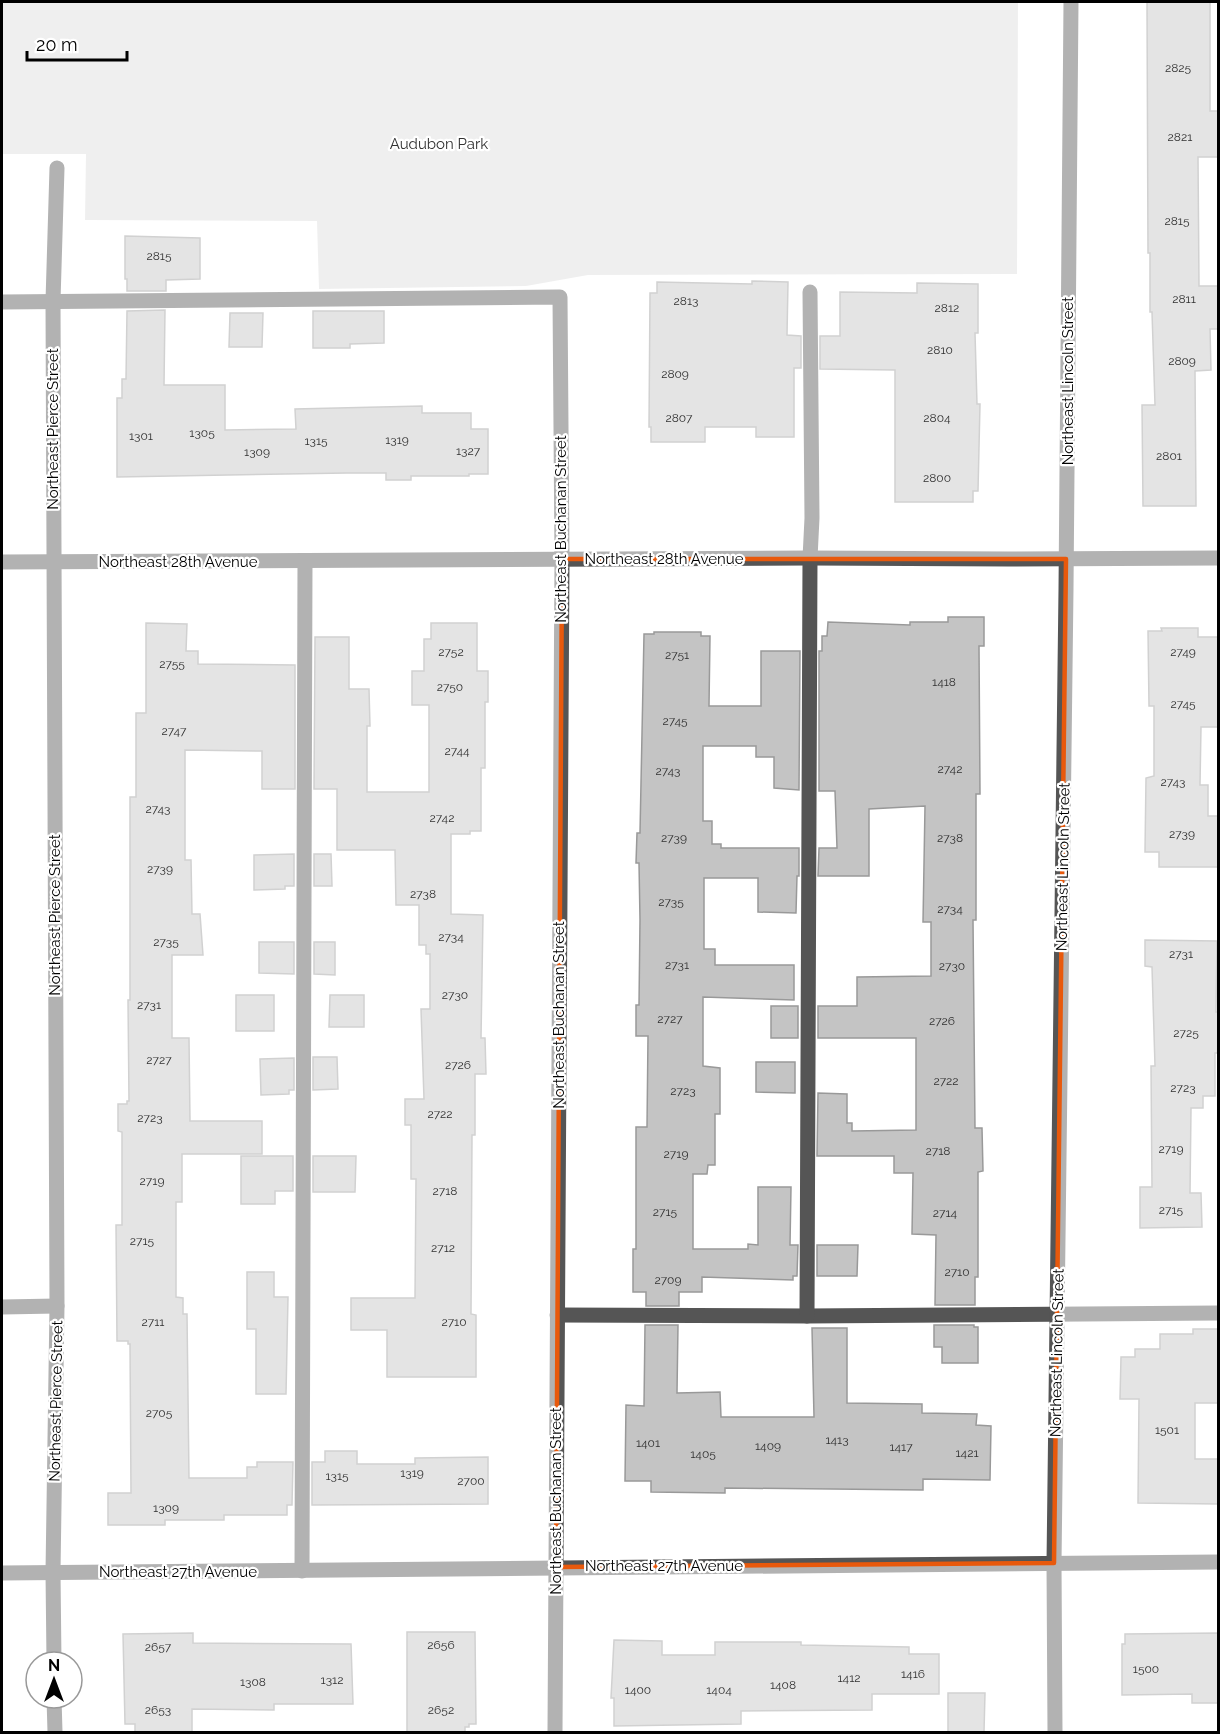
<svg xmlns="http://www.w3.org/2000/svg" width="1220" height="1734" viewBox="0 0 1220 1734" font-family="Raleway,sans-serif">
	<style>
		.green { fill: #dcdcdc }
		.building { fill: #c4c4c4; stroke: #999; stroke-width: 1.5 }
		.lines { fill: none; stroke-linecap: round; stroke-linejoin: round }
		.minor { stroke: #555; stroke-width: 15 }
		.marked { fill: none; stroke: #e8590c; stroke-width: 4.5; stroke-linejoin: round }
		.labels { text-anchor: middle; stroke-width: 4.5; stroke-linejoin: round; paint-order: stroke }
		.number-label { font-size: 12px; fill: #313131 }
		.park-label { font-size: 15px; fill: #333; stroke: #fff }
		.street-label { font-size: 15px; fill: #000; stroke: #fff }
	</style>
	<rect width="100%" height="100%" fill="#fff"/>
	<path class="green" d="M2,2H1018L1017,274L588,275L526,286L319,289L317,221L85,220L86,154H2Z"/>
	<g class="building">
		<path d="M1147,2H1210V111H1218V157H1198L1199,286H1218V329H1210L1211,370L1195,371L1196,506H1143L1142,405H1155L1152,312H1150V253H1148Z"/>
		<path d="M125,236L200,238V279L166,280V291H127V279H125Z"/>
		<path d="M752,281L788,282L787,335L801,336V368H794V437H756V427H705V442H651V427H649L650,293H657V282L752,284Z"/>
		<path d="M917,283L978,284V333H975L977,404H980L978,491H973V502H895V370L820,369V336H840V292L917,293Z"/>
		<path d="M165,310L164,385H225V430L296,429L295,409L422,406V413H471V429H488V474H469V476H411V480H386V473H347L117,477V398H122V379H126L127,311Z"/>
		<path d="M313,311H384V343L350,344V348H313Z"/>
		<path d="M230,313H263L262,347H229Z"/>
		<path d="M948,617H984V646H979L980,794H976V920H973L975,1128H982L983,1171L978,1172V1277H975V1305H935L936,1235L912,1234L913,1173H894V1156H817L818,1093L847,1094V1123H852V1131L916,1130V1038H818V1006H857V977L931,976V922H923L925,806L869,809V876H818L819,848H837L835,791H819V651H822V636H827L828,622L910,625V622H948Z"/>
		<path d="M146,623L187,624L186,651H198V664L295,665V789H262V751L185,750V860H191L192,914H200L203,955H172V1038H189L190,1121H262V1154H182V1202H176V1297L183,1298V1314H187L189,1478H247V1467H257V1462H293L292,1505H287V1515H224V1520H165V1525H108V1493H131L130,1344H128V1341H117L116,1225H122V1132L118,1131V1104H127V1101H129L128,1000H130V797H136V713H146Z"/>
		<path d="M431,623H477V671H488V702H485V768H481V831H470V834H451V914L483,915L481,1038H485L486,1074H475V1135H472L471,1314L476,1315V1377H387V1330H351V1298H415L416,1179H411V1125H405V1099H424L421,1009H430V954H426V945H419V905H396L395,850H337V789H314L315,637H349V689H369L370,726H367V792H429V705H412V671H424V639H431Z"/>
		<path d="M1161,628H1198V637H1218V727H1201L1200,785H1208V816H1218V867H1159V852H1145L1146,778L1154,776V706H1149L1148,631H1162Z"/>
		<path d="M654,632H701V636H710L709,706H761V651H800L799,790L774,788V757H756V746H703V821H712V844H721V848H799V876H797L796,913L758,912V878H704V949H715V965H794V1000L703,997V1066L720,1068V1114H715V1165H708L707,1174H693V1249H748V1244L758,1245V1187H791L790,1245H798L797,1276H793V1280L702,1277V1292H679V1306H646V1292H633V1249H636V1127H647L648,1036H636V1005H639L640,920L639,863H636L637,833H640L644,634H654Z"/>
		<path d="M294,854V886H285V889L254,890V855Z"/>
		<path d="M314,854H331L332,886H314Z"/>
		<path d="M1145,940L1217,941L1216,1012H1218V1053H1215V1096H1203V1108H1191L1190,1193H1201L1202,1227L1140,1228V1187H1152L1151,1066H1155L1152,967L1145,966Z"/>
		<path d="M259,942H294V974L259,973Z"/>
		<path d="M314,942H335V975L314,974Z"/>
		<rect x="236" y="995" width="38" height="36"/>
		<path d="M330,995H364V1027H329Z"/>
		<rect x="771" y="1006" width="27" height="32"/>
		<path d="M313,1057H337L338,1089L313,1090Z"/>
		<path d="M294,1058V1090H289V1094L261,1095L260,1059Z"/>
		<path d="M756,1062H795V1093L756,1092Z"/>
		<path d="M241,1156H293V1191H275V1204H241Z"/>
		<path d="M313,1156H356L355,1192H313Z"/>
		<path d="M817,1245H858L857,1276H817Z"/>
		<path d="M247,1272H274V1297H288L286,1394H256V1329H247Z"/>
		<path d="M645,1325H678L677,1393L720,1392L721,1417H814L812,1328H847V1403L922,1404V1413L977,1414L976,1425L991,1426L990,1480L923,1479V1490L725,1488V1493L651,1492V1481H625L626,1405L644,1406Z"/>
		<path d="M934,1325H974V1327H978V1363H942V1347H934Z"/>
		<path d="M1193,1329H1218V1403H1195V1459H1218V1504L1138,1503L1139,1399H1120L1121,1357H1135V1349H1160V1334H1193Z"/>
		<path d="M325,1451H357V1464H415V1458L488,1457V1504L312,1505V1462H325Z"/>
		<path d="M407,1632H475L476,1724H469V1727H465V1732H407Z"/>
		<path d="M193,1633V1643L351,1644L353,1704H274V1710L192,1709V1732H135V1724H125L123,1634Z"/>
		<path d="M1218,1633V1703H1192V1694L1122,1695V1644H1125V1634Z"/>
		<path d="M614,1640L662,1641V1655H715V1642H801V1645L909,1647V1654H939V1694H872V1710L741,1711V1724L614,1726V1698H611Z"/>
		<path d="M948,1693H985L984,1732H948Z"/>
	</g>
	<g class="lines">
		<g class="minor">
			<path d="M2,302L560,297L562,559L555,1732"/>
			<path d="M2,562L810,558L1008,559L1218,558"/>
			<path d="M2,1307L57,1306"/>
			<path d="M557,1315L807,1316L1218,1313"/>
			<path d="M807,1316L810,558L812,518L810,292"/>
			<path d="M302,1571L305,561"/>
			<path d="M2,1573L1218,1562"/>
			<path d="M54,1662L53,1572L57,1306L53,301L57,168"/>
			<path d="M54,1698L55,1732"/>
			<path d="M1055,1732L1054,1563L1066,589L1071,2"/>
		</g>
	</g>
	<path d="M0 0H1220V1734H0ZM562,559H1066L1054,1563L556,1567Z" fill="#fff" fill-opacity=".55" fill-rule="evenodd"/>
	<path class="marked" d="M562,559H1066L1054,1563L556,1567Z"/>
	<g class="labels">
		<g class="number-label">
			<text x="1178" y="72">2825</text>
			<text x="1180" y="141">2821</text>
			<text x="1177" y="225">2815</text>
			<text x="159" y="260">2815</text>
			<text x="1184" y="303">2811</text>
			<text x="686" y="305">2813</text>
			<text x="947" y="312">2812</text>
			<text x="940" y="354">2810</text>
			<text x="1182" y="365">2809</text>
			<text x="675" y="378">2809</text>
			<text x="679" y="422">2807</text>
			<text x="937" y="422">2804</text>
			<text x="202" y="437">1305</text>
			<text x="141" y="440">1301</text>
			<text x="397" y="444">1319</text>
			<text x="316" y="445">1315</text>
			<text x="468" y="455">1327</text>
			<text x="257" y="456">1309</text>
			<text x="1169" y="460">2801</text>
			<text x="937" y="482">2800</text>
			<text x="451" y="656">2752</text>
			<text x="1183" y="656">2749</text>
			<text x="677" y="659">2751</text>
			<text x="172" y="668">2755</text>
			<text x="944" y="686">1418</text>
			<text x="450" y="691">2750</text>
			<text x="1183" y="708">2745</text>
			<text x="675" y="725">2745</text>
			<text x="174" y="735">2747</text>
			<text x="457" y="755">2744</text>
			<text x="950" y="773">2742</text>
			<text x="668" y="775">2743</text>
			<text x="1173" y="786">2743</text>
			<text x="158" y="813">2743</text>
			<text x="442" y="822">2742</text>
			<text x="1182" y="838">2739</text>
			<text x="674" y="842">2739</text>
			<text x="950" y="842">2738</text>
			<text x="160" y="873">2739</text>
			<text x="423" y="898">2738</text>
			<text x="671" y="906">2735</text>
			<text x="950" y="913">2734</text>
			<text x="451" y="941">2734</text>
			<text x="166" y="946">2735</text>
			<text x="1181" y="958">2731</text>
			<text x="677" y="969">2731</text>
			<text x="952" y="970">2730</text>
			<text x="455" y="999">2730</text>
			<text x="149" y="1009">2731</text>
			<text x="670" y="1023">2727</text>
			<text x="942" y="1025">2726</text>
			<text x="1186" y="1037">2725</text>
			<text x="159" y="1064">2727</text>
			<text x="458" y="1069">2726</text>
			<text x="946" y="1085">2722</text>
			<text x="1183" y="1092">2723</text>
			<text x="683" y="1095">2723</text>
			<text x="440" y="1118">2722</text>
			<text x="150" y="1122">2723</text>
			<text x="1171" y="1153">2719</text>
			<text x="938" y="1155">2718</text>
			<text x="676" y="1158">2719</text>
			<text x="152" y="1185">2719</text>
			<text x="445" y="1195">2718</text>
			<text x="1171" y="1214">2715</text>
			<text x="665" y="1216">2715</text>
			<text x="945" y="1217">2714</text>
			<text x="142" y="1245">2715</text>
			<text x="443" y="1252">2712</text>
			<text x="957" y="1276">2710</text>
			<text x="668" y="1284">2709</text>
			<text x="153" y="1326">2711</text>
			<text x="454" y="1326">2710</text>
			<text x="159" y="1417">2705</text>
			<text x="1167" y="1434">1501</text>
			<text x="837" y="1444">1413</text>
			<text x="648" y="1447">1401</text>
			<text x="768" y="1450">1409</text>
			<text x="901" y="1451">1417</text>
			<text x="967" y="1457">1421</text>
			<text x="703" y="1458">1405</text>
			<text x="412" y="1477">1319</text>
			<text x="337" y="1480">1315</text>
			<text x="471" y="1485">2700</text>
			<text x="166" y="1512">1309</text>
			<text x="441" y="1649">2656</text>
			<text x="158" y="1651">2657</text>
			<text x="1146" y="1673">1500</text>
			<text x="913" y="1678">1416</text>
			<text x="849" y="1682">1412</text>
			<text x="332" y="1684">1312</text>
			<text x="253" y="1686">1308</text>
			<text x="783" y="1689">1408</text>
			<text x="638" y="1694">1400</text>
			<text x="719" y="1694">1404</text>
			<text x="158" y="1714">2653</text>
			<text x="441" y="1714">2652</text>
		</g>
		<g class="park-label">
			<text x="439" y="149">Audubon Park</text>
		</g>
		<g class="street-label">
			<text transform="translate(1068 381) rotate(-90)" y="5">Northeast Lincoln Street</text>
			<text transform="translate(53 429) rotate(-90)" y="5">Northeast Pierce Street</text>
			<text transform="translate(561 529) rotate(-90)" y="5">Northeast Buchanan Street</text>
			<text x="664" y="564">Northeast 28th Avenue</text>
			<text x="178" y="567">Northeast 28th Avenue</text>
			<text transform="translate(1063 867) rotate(-89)" y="5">Northeast Lincoln Street</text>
			<text transform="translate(55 915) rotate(-90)" y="5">Northeast Pierce Street</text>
			<text transform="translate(559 1015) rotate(-90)" y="5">Northeast Buchanan Street</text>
			<text transform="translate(1057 1353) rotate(-89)" y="5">Northeast Lincoln Street</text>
			<text transform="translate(56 1401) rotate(-89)" y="5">Northeast Pierce Street</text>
			<text transform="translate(556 1501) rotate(-90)" y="5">Northeast Buchanan Street</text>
			<text x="664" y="1571">Northeast 27th Avenue</text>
			<text x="178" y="1577">Northeast 27th Avenue</text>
		</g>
	</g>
	<rect width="1220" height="1734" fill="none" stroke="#000000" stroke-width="6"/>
	<g transform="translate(54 1680)"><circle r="28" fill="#ffffff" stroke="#999999" stroke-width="1.5"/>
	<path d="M0-4.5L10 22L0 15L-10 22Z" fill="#000000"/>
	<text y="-9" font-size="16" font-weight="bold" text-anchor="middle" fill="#000000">N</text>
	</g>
	<path d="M27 51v9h100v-9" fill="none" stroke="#000000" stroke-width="3"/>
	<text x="36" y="51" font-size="18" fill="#000000" stroke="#ffffff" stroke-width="4.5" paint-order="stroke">20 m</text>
</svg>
